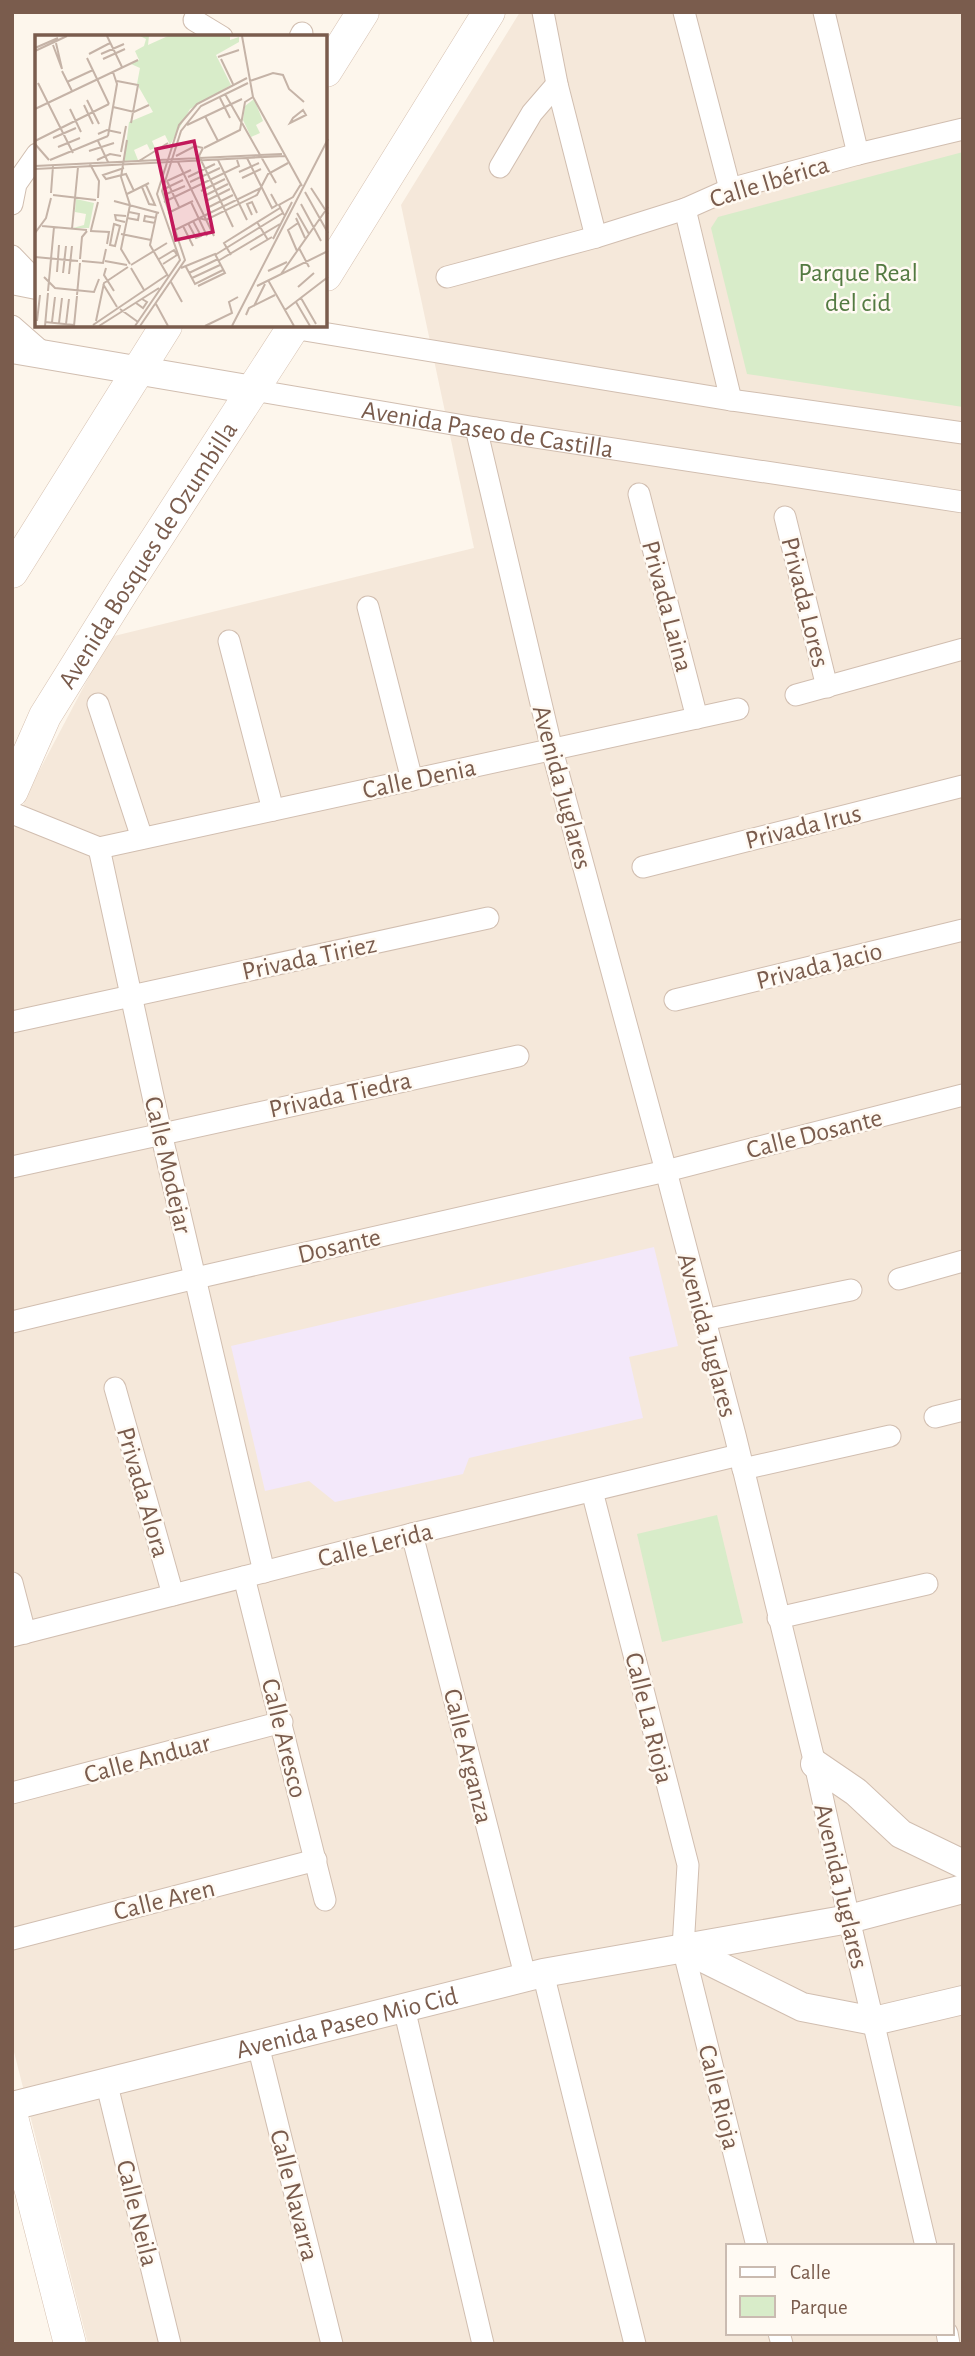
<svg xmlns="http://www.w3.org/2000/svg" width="975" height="2356" viewBox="0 0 975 2356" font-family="'Alegreya Sans',sans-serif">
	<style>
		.residential { fill: #f5e8da; fill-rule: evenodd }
		.education { fill: #f3e8fa }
		.green { fill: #d8ecc9 }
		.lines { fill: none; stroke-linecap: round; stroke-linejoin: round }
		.minor-casing { stroke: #d1beb0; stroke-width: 23 }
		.tertiary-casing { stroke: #d1beb0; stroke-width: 30 }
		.secondary-casing { stroke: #d6c0b0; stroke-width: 33 }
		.minor { stroke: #fff; stroke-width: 21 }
		.tertiary { stroke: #fff; stroke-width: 28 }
		.secondary { stroke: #fff; stroke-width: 32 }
		.labels { text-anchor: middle; stroke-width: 5; stroke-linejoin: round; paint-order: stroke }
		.street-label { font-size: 26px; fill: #7a5c4d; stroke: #fffaf3 }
		.park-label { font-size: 26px; fill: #537a41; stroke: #fffaf3 }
		.inset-road { fill: none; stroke: #c5b3a7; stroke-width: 2 }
		.view { fill: #c2185b; fill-opacity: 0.15; stroke: #c2185b; stroke-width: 3.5 }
		.inset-edge { fill: none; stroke: #7a5c4d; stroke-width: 3.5 }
	</style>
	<rect width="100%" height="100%" fill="#fdf6ec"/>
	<path class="residential" d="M520,12H963V2344H88L12,2044V835L28,792L110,637L474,548L401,205ZM728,2246H952V2333H728Z"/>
	<path class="education" d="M654,1247L678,1346L629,1357L643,1418L469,1458L463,1474L335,1502L309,1481L265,1491L231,1346Z"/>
	<g class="green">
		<path d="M963,152V407L747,374L711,228L718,217Z"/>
		<path d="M717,1515L743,1623L662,1642L637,1534Z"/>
	</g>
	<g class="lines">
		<g class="minor-casing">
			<g id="minor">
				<path d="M543,12L557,84L596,237"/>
				<path d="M684,12L730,189"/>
				<path d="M824,12L858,154"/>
				<path d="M194,20L222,37"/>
				<path d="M300,37L302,33"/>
				<path d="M500,167L532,113L557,84"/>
				<path d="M12,204L16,184L37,154"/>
				<path d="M685,209L731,400"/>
				<path d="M12,256L37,282"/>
				<path d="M447,277L596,237L685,209L730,189L858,154L963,129"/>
				<path d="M12,326L44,354"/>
				<path d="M292,328L731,400L963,433"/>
				<path id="s1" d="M253,390L476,428L963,502"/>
				<path d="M476,428L552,750L666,1171L735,1435L815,1764L849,1919L926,2246"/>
				<path d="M639,494L697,718"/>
				<path d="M785,517L827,687"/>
				<path d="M368,607L412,780"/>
				<path d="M229,641L273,810"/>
				<path d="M796,695L963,649"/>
				<path d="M98,704L142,838"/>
				<path d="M12,813L99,848"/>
				<path d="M99,848L161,1133L264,1572"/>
				<path d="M99,848L738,709"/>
				<path d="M643,867L963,786"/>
				<path d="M675,1000L963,930"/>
				<path d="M12,1022L488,918"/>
				<path d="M12,1167L518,1056"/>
				<path d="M899,1279L963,1261"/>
				<path d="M704,1320L851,1290"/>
				<path d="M12,1322L196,1278L666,1171L963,1095"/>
				<path d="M115,1388L173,1595"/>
				<path d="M935,1417L963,1410"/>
				<path d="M743,1469L890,1436"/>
				<path d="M592,1491L688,1865L683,1948L757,2246"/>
				<path d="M412,1534L526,1979"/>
				<path d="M244,1577L325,1900"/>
				<path d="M12,1583L25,1633"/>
				<path d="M778,1618L927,1584"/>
				<path d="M12,1636L412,1534L739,1455"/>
				<path d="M12,1793L282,1722"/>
				<path d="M12,1939L316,1860"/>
				<path d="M543,1973L635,2344"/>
				<path d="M404,2008L483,2344"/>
				<path d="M258,2045L332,2344"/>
				<path d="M106,2081L170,2344"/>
				<path d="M779,2333L782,2344"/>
				<path d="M947,2333L949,2344"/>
			</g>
		</g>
		<g class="tertiary-casing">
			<g id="tertiary">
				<path d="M12,280L37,285"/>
				<path d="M12,349L253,390"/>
				<path d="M815,1764L856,1792L901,1834L963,1864"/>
				<path d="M683,1948L802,2007L874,2021L963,2000"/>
				<path id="s2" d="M12,2106L543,1973L849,1919L963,1889"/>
			</g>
		</g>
		<g class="secondary-casing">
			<g id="secondary">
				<path d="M326,71L363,12"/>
				<path d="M326,275L489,12"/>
				<path d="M12,572L166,326"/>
				<path id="s3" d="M12,791L45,716L126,586L294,326"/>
				<path d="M12,2117L70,2344"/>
			</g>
		</g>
		<use href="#minor" class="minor"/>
		<use href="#tertiary" class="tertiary"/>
		<use href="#secondary" class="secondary"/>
	</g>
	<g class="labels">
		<g class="street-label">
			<text transform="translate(769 181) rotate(-17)" y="9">Calle Ibérica</text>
			<text dy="9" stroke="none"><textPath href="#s1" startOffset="238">Avenida Paseo de Castilla</textPath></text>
			<text dy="9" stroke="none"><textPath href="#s3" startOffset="273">Avenida Bosques de Ozumbilla</textPath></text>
			<text transform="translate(806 602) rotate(76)" y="9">Privada Lores</text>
			<text transform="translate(668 606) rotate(75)" y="9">Privada Laina</text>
			<text transform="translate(419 778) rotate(-12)" y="9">Calle Denia</text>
			<text transform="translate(563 787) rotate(75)" y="9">Avenida Juglares</text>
			<text transform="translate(803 826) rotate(-14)" y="9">Privada Irus</text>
			<text transform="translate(309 957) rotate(-12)" y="9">Privada Tiriez</text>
			<text transform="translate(819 965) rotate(-14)" y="9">Privada Jacio</text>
			<text transform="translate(340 1094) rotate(-12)" y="9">Privada Tiedra</text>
			<text transform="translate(814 1133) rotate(-14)" y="9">Calle Dosante</text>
			<text transform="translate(169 1165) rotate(77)" y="9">Calle Modejar</text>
			<text transform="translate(339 1245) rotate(-13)" y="9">Dosante</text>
			<text transform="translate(708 1335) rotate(75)" y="9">Avenida Juglares</text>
			<text transform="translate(144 1492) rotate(74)" y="9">Privada Alora</text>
			<text transform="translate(375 1544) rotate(-14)" y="9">Calle Lerida</text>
			<text transform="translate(650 1718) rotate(76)" y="9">Calle La Rioja</text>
			<text transform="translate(285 1738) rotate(76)" y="9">Calle Aresco</text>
			<text transform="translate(469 1756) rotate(76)" y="9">Calle Arganza</text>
			<text transform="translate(147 1758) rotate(-15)" y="9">Calle Anduar</text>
			<text transform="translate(842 1886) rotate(77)" y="9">Avenida Juglares</text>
			<text transform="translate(164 1899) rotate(-14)" y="9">Calle Aren</text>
			<text dy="9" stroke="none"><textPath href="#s2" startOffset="345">Avenida Paseo Mio Cid</textPath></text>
			<text transform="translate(720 2097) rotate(76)" y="9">Calle Rioja</text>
			<text transform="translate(295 2195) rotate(76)" y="9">Calle Navarra</text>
			<text transform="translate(138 2213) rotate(76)" y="9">Calle Neila</text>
		</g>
		<g class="park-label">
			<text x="858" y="281">Parque Real<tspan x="858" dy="30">del cid</tspan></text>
		</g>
	</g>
	<g transform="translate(35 35)">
		<rect width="292" height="292" fill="#fdf6ec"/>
		<path d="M105,1H114L113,10L133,1H195V5L204,2V7L181,20L196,50L155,74L135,110L130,100L117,106L120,113L115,115L112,109L99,115L103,125L89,126L94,87L118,77L102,49L105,33L96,29L104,25L100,16L109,11L111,4ZM219,64L228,86L221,90L225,98L216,102L208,85L210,71ZM41,164L59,168L54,193H38L49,190L51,179L40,177Z" fill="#d8ecc9"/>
		<path class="inset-road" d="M72,1L87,32M207,1L218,62L267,151M18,10L27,34L21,8M0,13L23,3M0,16L32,1M54,19L75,8M66,19L89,9M183,22L204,15M52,23L74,69M68,24L90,14M186,24L198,49M27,36L37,56M82,46L103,50L96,88M215,46L238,38L248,40L254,54L269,67M32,47L58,35M3,48L38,118M190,59L206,87M185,63L195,83M52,65L64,89M49,70L58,89M78,72L99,77L114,70M0,74L103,25M35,74L46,97M268,75L271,80L255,88L258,83ZM170,81L183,106M207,88L241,148M152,90L207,64M63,99L72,95L86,98M73,101L82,49L78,37M18,103L41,93M92,105L86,142L95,170L86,214L95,229M0,106L74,69M63,106L73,127M0,109L14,125M23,112L45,103M168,113L164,121L198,192M169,113L205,95L210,67L218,62M54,116L79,108M86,117L91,91M141,121L160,111L168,113M212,123L237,173L242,170L236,159M15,125L73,101M62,125L75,119L86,121M183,125L212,185M104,126L133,108M143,127L179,201M55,129L64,146L63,163M0,131L247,119M89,133L68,140L71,144L91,139L99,156M0,134L250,121M204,137L224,128M153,142L180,129M207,143L226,134M132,146L144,172M132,146L156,135M155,147L185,133M107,152L114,169L120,170L111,150M276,153L293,179M129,154L148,145M166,156L190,144M270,157L293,198M16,158L18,131M92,159L114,148M18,160L61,165M129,160L150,151M169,161L193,149M79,166L124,178M171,166L195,154M129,167L204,131L202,125M156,167L172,201M266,169L286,206M174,172L198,160M122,177L115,210L133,241M133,178L158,166M262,178L274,199M217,180L212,169L217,167L222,178M249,180L244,170L258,162L266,149M92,183L103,185L104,179L94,177M164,183L171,185L222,160L233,139L253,128M261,183L270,203M90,187L81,185L80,180L91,181M222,187L233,205M120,188L109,186L110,181L121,183M153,188L161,203L166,201L158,186M79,189L85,191L80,211L75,210ZM7,191L52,195M148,191L158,211M37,194L43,132M56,195L63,167M140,195L226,153M55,196L74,197L72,209M0,198L11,183L16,163M86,199L116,205M238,204L257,167M264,213L274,232M215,215L237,202M262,216L253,195L263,188M180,220L248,178M196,220L189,208L245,173M0,222L43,226M45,224L47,202L52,196M124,224L139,215L142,220L128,229M47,226L68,228L71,214M70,226L92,230M183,226L245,189M96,230L132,208M151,232L160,249L188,235M71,233L69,240L79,256M96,233L109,255M146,233L180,219L190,238L163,251M233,236L252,227M22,237L24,210M28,238L31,211M154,238L183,224M34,239L37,211M246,239L293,172M9,242L20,253L59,257L64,244M157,243L185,230M233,245L259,291M136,247L147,267M68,249L82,272M222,251L293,216M263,252L279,238M13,256L19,192M42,260L45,228M266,263L281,289M261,267L275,291M101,268L108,273L112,267L107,264M121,269L133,291M219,271L230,249M85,274L103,287M250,275L293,242M211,280L214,273L240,260M2,286L5,260M61,286L69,248L93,232M10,287L39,290M17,287L20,262M24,288L27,263M31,289L34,264M58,290L132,240M10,291L13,258M39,291L42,261M64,291L124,253M100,291L145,225L122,159L144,90L162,69L212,43M105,291L150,225L127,156L146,96L166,71L213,48M170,291L197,278L194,267L203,262M197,291L293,104"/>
		<path class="view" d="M159,106L178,197L141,205L121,114Z"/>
		<rect width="292" height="292" class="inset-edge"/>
	</g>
	<rect width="975" height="2356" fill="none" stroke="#7a5c4d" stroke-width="28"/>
	<rect x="726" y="2244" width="228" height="91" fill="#fffaf3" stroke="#cabbb1" stroke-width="2"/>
	<rect x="740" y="2267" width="35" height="10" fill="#ffffff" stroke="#cabbb1" stroke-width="2"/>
	<text x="790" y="2279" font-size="21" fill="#7a5c4d">Calle</text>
	<rect x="740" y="2296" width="35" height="21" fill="#d8ecc9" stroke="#cabbb1" stroke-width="2"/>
	<text x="790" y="2314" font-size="21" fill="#7a5c4d">Parque</text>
</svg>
